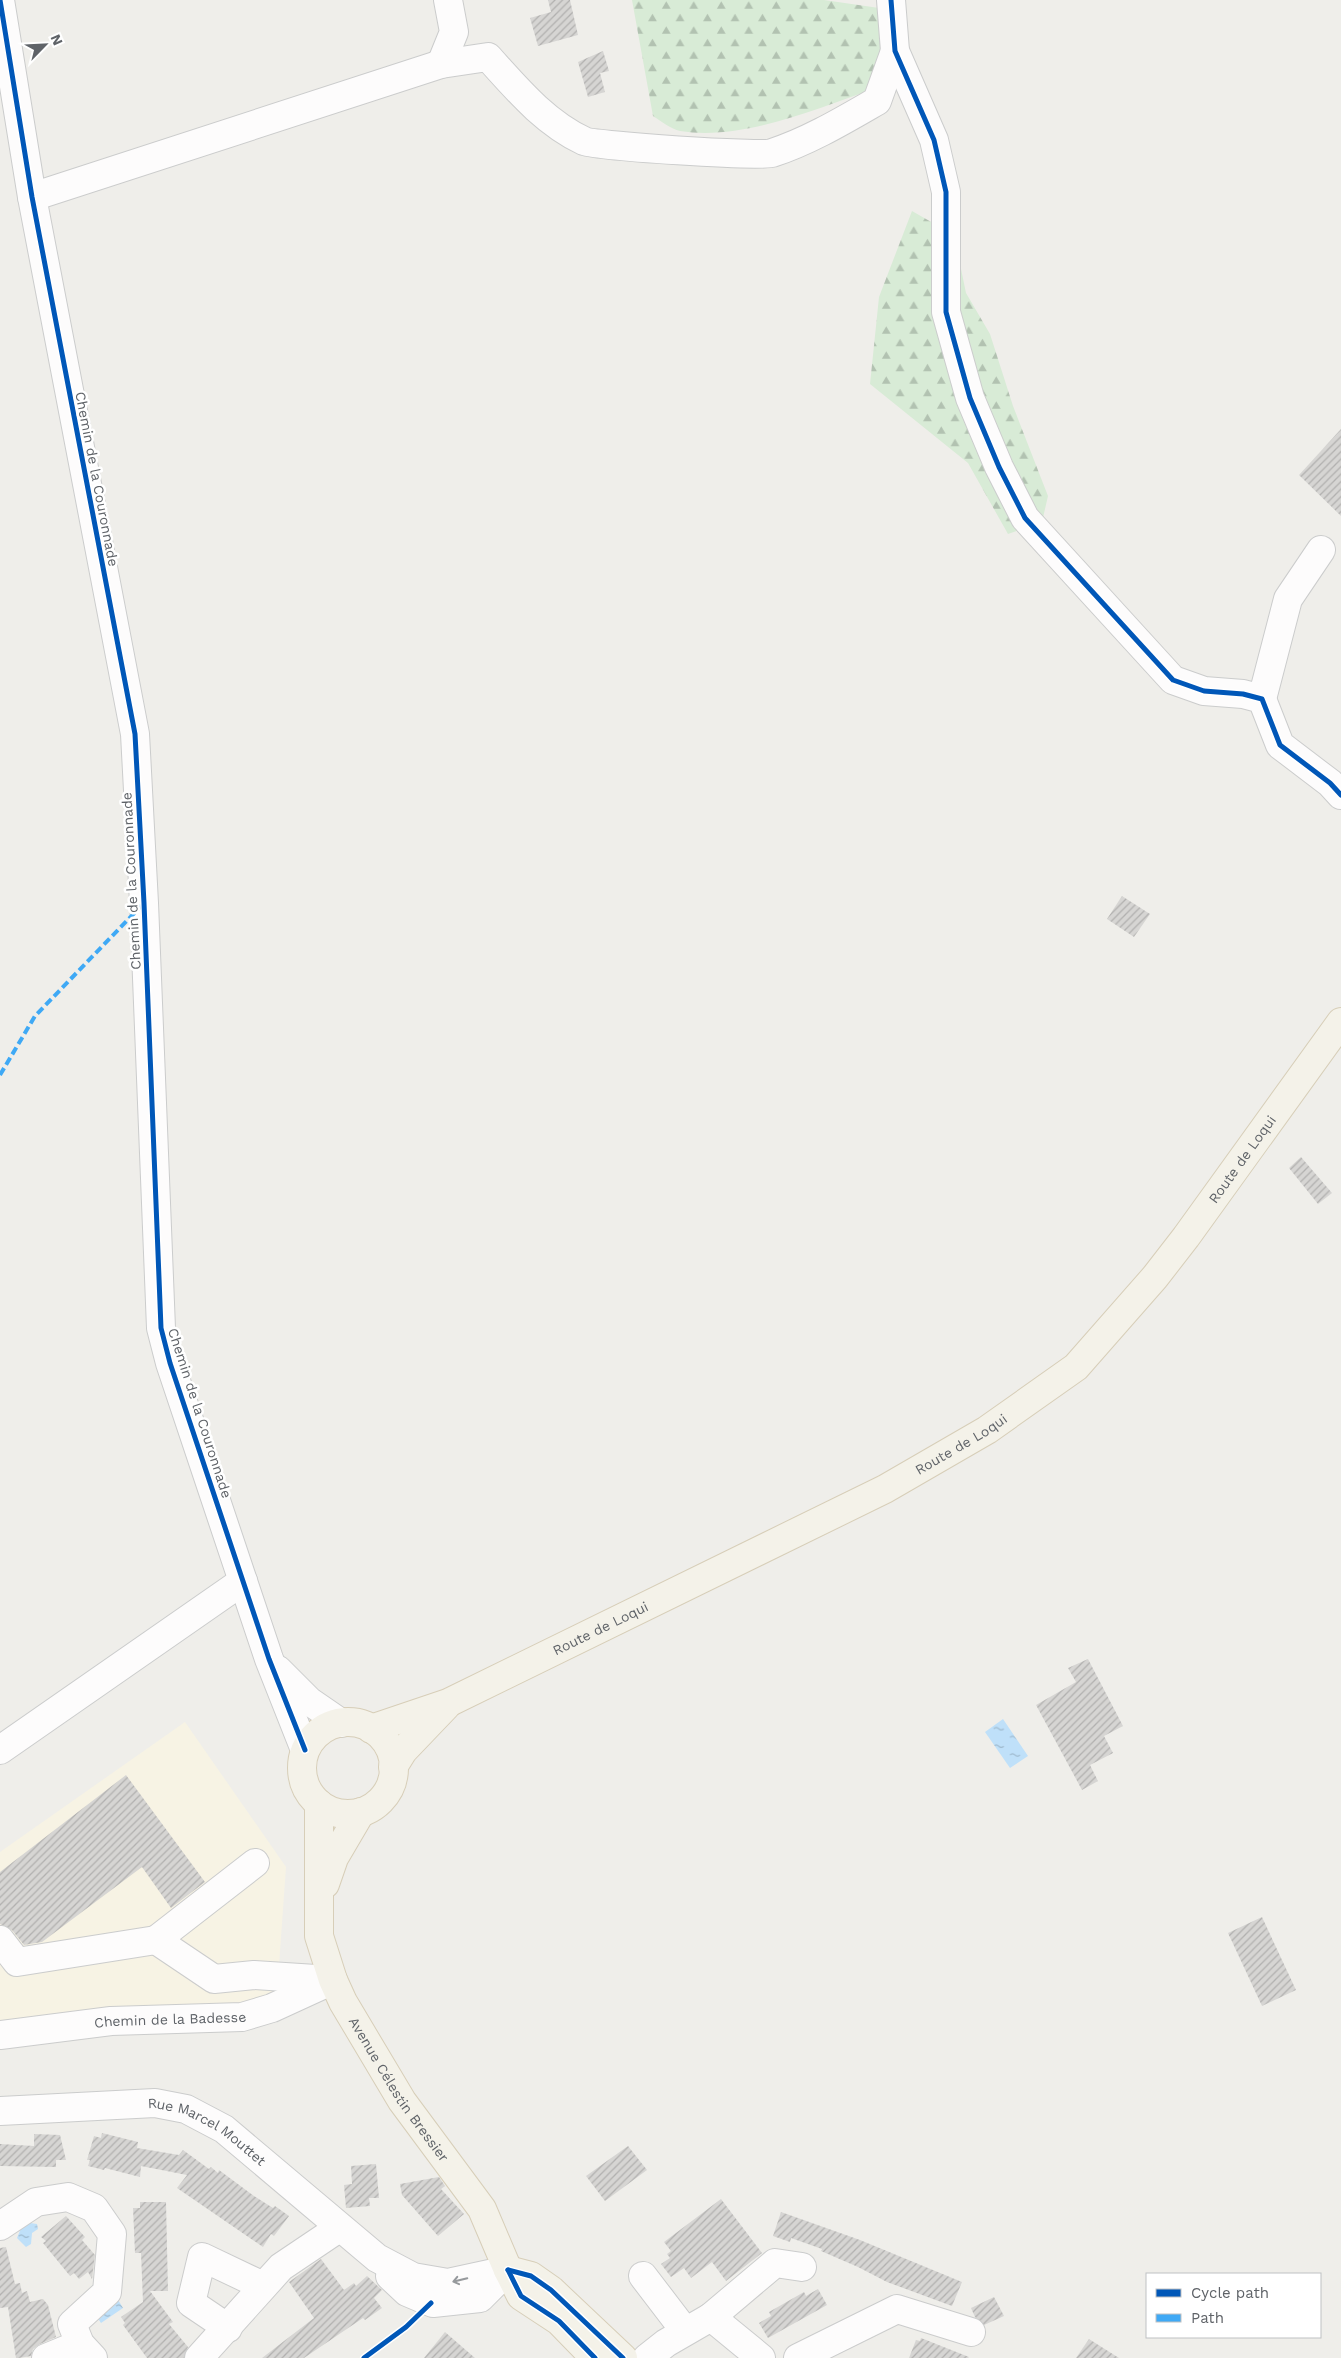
<svg xmlns="http://www.w3.org/2000/svg" width="1341" height="2358" viewBox="0 0 1341 2358" font-family="'Work Sans',sans-serif">
	<style>
		.commercial { fill: #f7f3e4 }
		.forest { fill: url(#forest-firs) }
		.water { fill: url(#water-ripples) }
		.building { fill: url(#building-hatch) }
		.lines { fill: none; stroke-linecap: round; stroke-linejoin: round }
		.minor-casing { stroke: #cbcccc; stroke-width: 30 }
		.major-casing { stroke: #d7ceb8; stroke-width: 30 }
		.minor { stroke: #fdfcfc; stroke-width: 28 }
		.major { stroke: #f4f2e9; stroke-width: 28 }
		.quiet { stroke: #3fa9f5; stroke-width: 4; stroke-dasharray: 8 4; stroke-linecap: butt }
		.cycleway-casing { stroke: #fff; stroke-width: 8 }
		.cycleway { stroke: #0057b8; stroke-width: 5 }
		.oneway { stroke: #96999c }
		.labels { text-anchor: middle; stroke-width: 5; stroke-linejoin: round; paint-order: stroke }
		.street-label { font-size: 14px; fill: #5f6368; stroke: #fff }
	</style>
	<defs>
		<pattern id="forest-firs" width="22" height="20" patternUnits="userSpaceOnUse" patternTransform="scale(1.25)"><rect width="22" height="20" fill="#d8ebd6"/><path d="M5 1l3.5 6h-7zM16 11l3.5 6h-7z" fill="#b2c2b1"/></pattern>
		<pattern id="water-ripples" width="26" height="14" patternUnits="userSpaceOnUse" patternTransform="scale(1.25)"><rect width="26" height="14" fill="#bfe0f9"/><path d="M2 4q2-2 4 0t4 0M15 11q2-2 4 0t4 0" fill="none" stroke="#9eb9cd"/></pattern>
		<pattern id="building-hatch" width="6" height="6" patternUnits="userSpaceOnUse" patternTransform="scale(1.25)"><rect width="6" height="6" fill="#d6d5d3"/><path d="M-1 1l2-2M0 6l6-6M5 7l2-2" fill="none" stroke="#b1b0af"/></pattern>
	</defs>
	<rect width="100%" height="100%" fill="#efeeea"/>
	<path class="commercial" d="M185,1722L286,1867L275,2022L0,2043V1852Z"/>
	<g class="forest">
		<path d="M632,0H824L886,9L889,51L874,89C815,109 743,141 680,131C671,129 661,121 653,116Z"/>
		<path d="M912,211L954,235L966,293L990,334L1013,406L1048,496L1042,522L1008,534L968,463L870,384L879,297Z"/>
	</g>
	<g class="water">
		<path d="M1003,1719L1028,1756L1010,1768L985,1732Z"/>
		<path d="M30,2223L37,2224L38,2229L32,2233L31,2244L26,2247L17,2238L21,2228Z"/>
		<path d="M117,2298L123,2308L101,2323L95,2314Z"/>
	</g>
	<g class="building">
		<path d="M548,0H570L578,35L538,46L530,18L551,12Z"/>
		<path d="M603,51L609,71L600,73L605,92L588,97L578,62Z"/>
		<path d="M1341,429V516L1299,475Z"/>
		<path d="M1122,896L1150,914L1134,937L1107,919Z"/>
		<path d="M1301,1157L1332,1193L1318,1204L1289,1168Z"/>
		<path d="M1088,1659L1123,1726L1104,1736L1113,1753L1090,1765L1098,1781L1082,1790L1036,1705L1076,1682L1068,1668Z"/>
		<path d="M126,1775L205,1882L171,1908L142,1867L42,1942L24,1945L12,1930L0,1924V1872Z"/>
		<path d="M1262,1917L1296,1990L1262,2006L1228,1933Z"/>
		<path d="M102,2133L138,2142L137,2148L179,2155L183,2150L209,2169L211,2167L218,2173L219,2170L254,2196L273,2208L275,2206L289,2216L274,2236L271,2234L263,2247L177,2188L187,2175L141,2166L140,2177L105,2168L104,2170L88,2166L90,2160H87L94,2136L101,2138Z"/>
		<path d="M34,2134L60,2135L66,2160H56V2167L0,2166V2144L34,2146Z"/>
		<path d="M628,2146L647,2170L605,2201L586,2176Z"/>
		<path d="M376,2164L379,2198H369L370,2206L346,2208L344,2185L352,2184L351,2166Z"/>
		<path d="M439,2177L445,2186L441,2189L464,2214L438,2236L402,2195L400,2184Z"/>
		<path d="M721,2199L762,2253L726,2281L712,2262L691,2278L684,2268L671,2277L661,2264L670,2258L667,2254L671,2251L664,2242Z"/>
		<path d="M140,2202H166L168,2291H150L173,2322L169,2324L188,2347L184,2358H147L123,2325L125,2323L121,2317L143,2302L141,2253H135L133,2208H140Z"/>
		<path d="M781,2212L860,2240L962,2282L952,2306L887,2282L858,2267L821,2251L822,2249L791,2238L790,2242L773,2236Z"/>
		<path d="M66,2216L85,2237L82,2240L95,2255L92,2279L88,2272L79,2279L74,2273L70,2276L43,2243L46,2241L41,2237Z"/>
		<path d="M6,2247L15,2284L20,2283L22,2293L27,2291L30,2302L43,2299L48,2305L56,2337L40,2344L33,2349L31,2356L19,2358H16L8,2307L0,2308V2248Z"/>
		<path d="M321,2259L344,2290L354,2283L356,2286L367,2276L382,2290L374,2298L382,2308L365,2320L363,2318L304,2358H262L314,2318L289,2282Z"/>
		<path d="M818,2289L827,2305L768,2338L759,2323L771,2316L769,2312L804,2292L806,2296Z"/>
		<path d="M994,2297L1004,2316L984,2325L975,2317L971,2308Z"/>
		<path d="M445,2332L475,2358H424Z"/>
		<path d="M921,2338L969,2357L968,2358H909L916,2340L920,2341Z"/>
		<path d="M1089,2339L1119,2358H1076Z"/>
	</g>
	<g class="lines">
		<g class="minor-casing">
			<g id="minor">
				<path d="M0,0L32,197L135,734L144,903L161,1328L170,1363L269,1659L305,1750"/>
				<path d="M891,0L895,51L934,140L946,192V312L970,398L999,467L1025,518L1173,680L1204,691L1243,694L1262,699L1280,745L1330,783L1341,795"/>
				<path d="M441,64L454,32L448,0"/>
				<path d="M32,197L441,64L488,57C517,89 544,122 584,141C595,146 761,157 772,153C809,141 844,120 877,101L895,51"/>
				<path d="M1262,699L1288,599L1321,550"/>
				<path d="M278,1670L309,1701L341,1723"/>
				<path d="M0,1750L243,1581"/>
				<path d="M255,1863L156,1940L214,1979L254,1975L331,1980"/>
				<path d="M0,1940L17,1962L156,1940"/>
				<path id="s1" d="M0,2035L111,2021L242,2017L272,2008L333,1980"/>
				<path id="s2" d="M0,2111L155,2103L186,2109L224,2129L377,2258L413,2277L448,2283L508,2270"/>
				<path d="M0,2226L36,2202L68,2197L94,2208L112,2234L107,2292L72,2324L80,2344L93,2358"/>
				<path d="M390,2276L407,2292L433,2303L480,2298L508,2270"/>
				<path d="M643,2276L685,2331"/>
				<path d="M711,2317L775,2263L802,2267"/>
				<path d="M228,2328L191,2303L202,2257L263,2286"/>
				<path d="M46,2358L80,2344"/>
				<path d="M199,2358L281,2267L339,2228"/>
				<path d="M647,2358L666,2343L711,2317L761,2358"/>
				<path d="M798,2358L897,2309L971,2332"/>
			</g>
		</g>
		<g class="major-casing">
			<g id="major">
				<circle cx="348" cy="1768" r="46"/>
				<path id="s3" d="M371,1729L448,1703L885,1489L987,1430L1076,1367L1155,1277L1186,1237L1341,1022"/>
				<path d="M393,1767L403,1751L446,1706"/>
				<path id="s4" d="M319,1804V1936L333,1980L343,2002L402,2101L482,2209L508,2270L521,2296L559,2321L595,2358"/>
				<path d="M325,1884L334,1858L361,1812"/>
				<path d="M508,2270L531,2276L551,2290L623,2358"/>
			</g>
		</g>
		<use href="#minor" class="minor"/>
		<use href="#major" class="major"/>
		<path class="quiet" d="M0,1075L35,1016L144,903"/>
		<g class="cycleway-casing">
			<g id="cycleway">
				<path d="M0,0L32,197L135,734L144,903L161,1328L170,1363L269,1659L305,1750"/>
				<path d="M891,0L895,51L934,140L946,192V312L970,398L999,467L1025,518L1173,680L1204,691L1243,694L1262,699L1280,745L1330,783L1341,795"/>
				<path d="M508,2270L531,2276L551,2290L623,2358"/>
				<path d="M508,2270L521,2296L559,2321L595,2358"/>
				<path d="M364,2358L406,2327L431,2303"/>
			</g>
		</g>
		<use href="#cycleway" class="cycleway"/>
	</g>
	<defs><path id="oneway-shaft" d="M-6 0H5M1.5-3L5.5 0L1.5 3" fill="none" stroke-width="1.6" stroke-linecap="round" stroke-linejoin="round" transform="scale(1.25)"/></defs>
	<use class="oneway" href="#oneway-shaft" transform="translate(460 2280) rotate(166)"/>
	<g class="labels">
		<g class="street-label">
			<text transform="translate(97 479) rotate(79)" y="5">Chemin de la Couronnade</text>
			<text transform="translate(131 881) rotate(-93)" y="5">Chemin de la Couronnade</text>
			<text dy="5" stroke="none"><textPath href="#s3" startOffset="1061">Route de Loqui</textPath></text>
			<text transform="translate(200 1413) rotate(72)" y="5">Chemin de la Couronnade</text>
			<text dy="5" stroke="none"><textPath href="#s3" startOffset="656">Route de Loqui</textPath></text>
			<text dy="5" stroke="none"><textPath href="#s3" startOffset="251">Route de Loqui</textPath></text>
			<text dy="5" stroke="none"><textPath href="#s1" startOffset="171">Chemin de la Badesse</textPath></text>
			<text dy="5" stroke="none"><textPath href="#s4" startOffset="306">Avenue Célestin Bressier</textPath></text>
			<text dy="5" stroke="none"><textPath href="#s2" startOffset="215">Rue Marcel Mouttet</textPath></text>
		</g>
	</g>
	<rect x="1146" y="2273" width="175" height="65" fill="#ffffff" stroke="#bfc1c3"/>
	<rect x="1156" y="2289" width="25" height="8" fill="#0057b8" stroke="#bfc1c3"/>
	<text x="1191" y="2298" font-size="15" fill="#5f6368">Cycle path</text>
	<rect x="1156" y="2314" width="25" height="8" fill="#3fa9f5" stroke="#bfc1c3"/>
	<text x="1191" y="2323" font-size="15" fill="#5f6368">Path</text>
	<g transform="translate(45 45) rotate(66)" stroke="#ffffff" stroke-width="4" paint-order="stroke">
	<path d="M0-4L9 19L0 12L-9 19Z" fill="#5f6368"/>
	<text y="-8" font-size="14" font-weight="bold" text-anchor="middle" fill="#5f6368">N</text>
	</g>
</svg>
